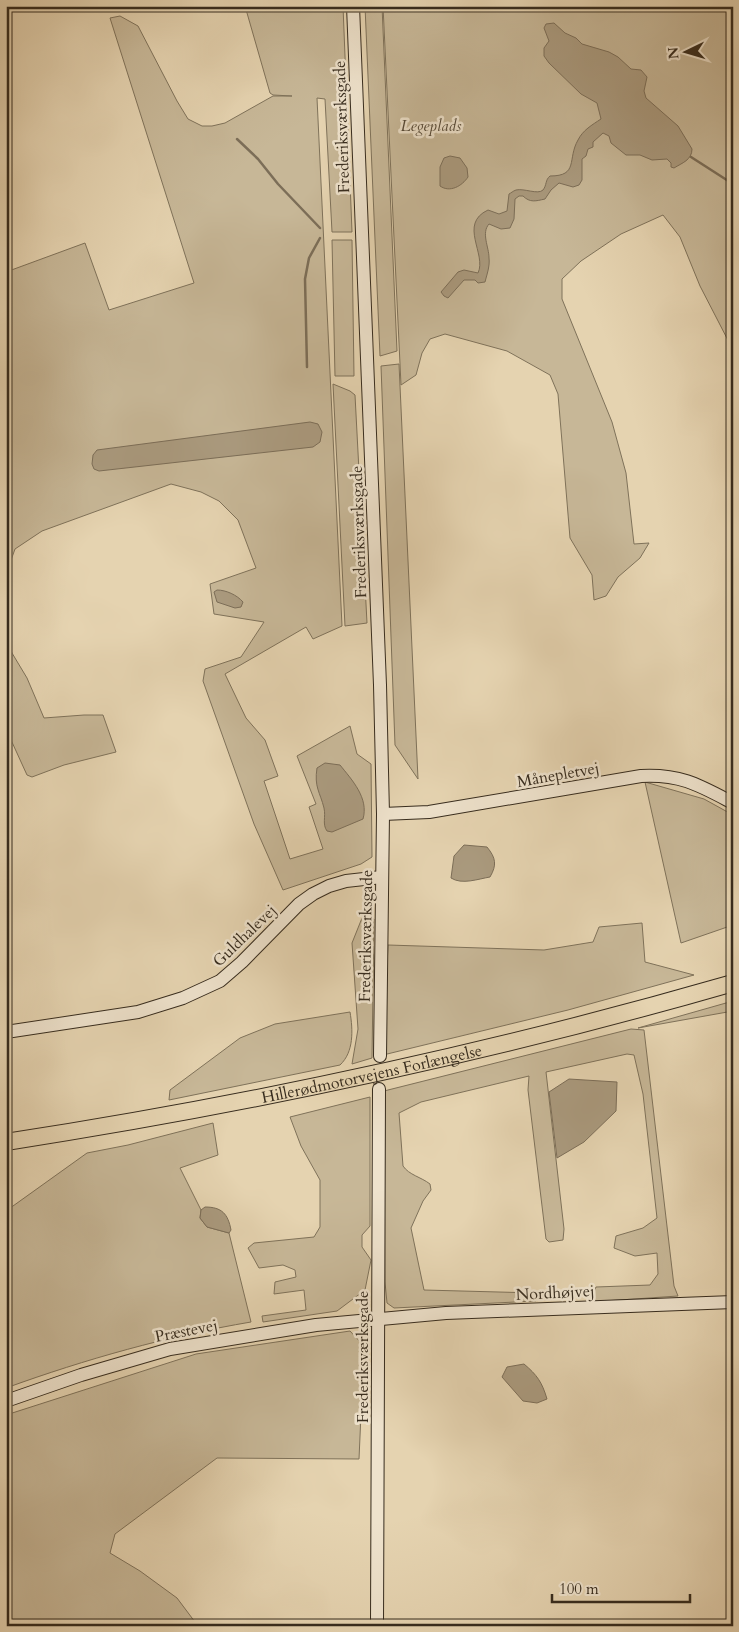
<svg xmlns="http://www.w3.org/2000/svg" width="739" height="1632" viewBox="0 0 739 1632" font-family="Cardo,serif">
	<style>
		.green { fill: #c7b797; stroke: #7f725a }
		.water { fill: #aa9a7e; stroke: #7c6e58 }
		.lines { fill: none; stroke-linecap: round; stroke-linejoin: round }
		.stream { stroke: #7c6e58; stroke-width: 2.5 }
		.secondary-casing { stroke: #372c1e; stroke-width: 14 }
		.highway-casing { stroke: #372c1e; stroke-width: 18 }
		.secondary { stroke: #eee2cc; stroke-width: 12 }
		.highway { stroke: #e5d3b0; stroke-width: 16 }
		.labels { text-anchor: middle; stroke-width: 5; stroke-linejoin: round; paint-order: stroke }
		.park-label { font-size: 16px; font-style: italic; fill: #544836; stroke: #eee2cc }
		.street-label { font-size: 16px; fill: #372c1e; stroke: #eee2cc }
	</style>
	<rect width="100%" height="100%" fill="#e5d3b0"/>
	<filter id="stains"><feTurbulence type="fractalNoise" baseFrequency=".004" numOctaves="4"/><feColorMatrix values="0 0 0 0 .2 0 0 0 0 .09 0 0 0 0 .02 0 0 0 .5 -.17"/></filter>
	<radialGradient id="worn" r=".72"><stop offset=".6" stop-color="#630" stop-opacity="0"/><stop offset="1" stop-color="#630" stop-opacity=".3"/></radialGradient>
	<g class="green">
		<path d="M245,6H343L352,232H332L325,99L317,98L342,626L313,639L306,627L225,674L246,718L265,740L278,776L264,781L290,859L323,849L309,807L316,804L297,756L350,726L357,754L371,764L372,857L361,864L283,890L254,824L203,681L205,669L241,657L264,622L214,614L210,584L256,568L238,520L219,501L201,492L171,484L42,531L15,549L6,574V272L85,243L109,310L194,283L110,18L120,16L138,26L177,101L188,119L202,126H212L225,123L273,96H292L273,95L270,93Z"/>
		<path d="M365,6H382L397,351L380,356Z"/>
		<path d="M383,6H733V350L700,286L680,237L663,215L621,234L581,261L562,279V299L612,422L626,473L634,544L649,543L640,558L618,577L606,596L594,600L592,575L570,538L558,394L550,375L507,351L445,334L430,339L422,353L416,375L401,385Z"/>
		<path d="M332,240H352L354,376H335Z"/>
		<path d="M399,364L418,779L395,745L381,366Z"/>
		<path d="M333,384L350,391L355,395L367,623L345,626Z"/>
		<path d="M6,636L12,653L27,678L44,718L84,715H103L116,752L64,765L32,777L27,775L6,729Z"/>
		<path d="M645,782L704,799L733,815V925L681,943Z"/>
		<path d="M362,918L374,919L372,1058L352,1064L358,1029L352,943Z"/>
		<path d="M642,923L645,962L694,975L568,1010L383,1055L388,945L544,950L593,942L599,927Z"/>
		<path d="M733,1001V1011L638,1028Z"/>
		<path d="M350,1012C353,1030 354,1052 340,1065L169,1100L170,1090L240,1038L275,1024Z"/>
		<path d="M631,1029L644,1030L674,1286L678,1296L590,1302L596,1287L650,1285L658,1274L657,1253L635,1256L614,1248L616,1236L643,1228L657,1218L643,1094L634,1055L627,1054L546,1072L564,1229L563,1240L549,1242L546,1239L528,1090L529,1076L421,1102L399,1113L403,1166C409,1175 421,1177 430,1184L431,1190L423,1201L411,1228L424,1290L536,1293V1301L394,1308L387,1303L385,1282L384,1091Z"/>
		<path d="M370,1097V1226L362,1235V1247L371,1260L365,1290L337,1311L263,1322L262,1316L306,1310L304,1290L274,1294L275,1282L296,1277L295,1270L283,1265L259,1268L248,1248L254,1243L314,1237L320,1227V1180L301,1146L290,1117Z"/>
		<path d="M213,1123L218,1155L180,1168L201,1210L200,1218L207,1227L229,1233L251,1322C168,1336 86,1359 6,1388V1211L87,1153L128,1145Z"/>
		<path d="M350,1331L364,1346L359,1459L217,1458L115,1534L110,1553L140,1571L177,1598L198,1626H6V1415L196,1354Z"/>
	</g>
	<g class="water">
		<path d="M554,23L565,33L576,38L582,44L609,52L618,57L631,69L641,70L647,77L644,91L646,98L678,126L692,149C692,160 682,163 674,168L671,167V163L667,159L652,160L640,155H626L611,143L609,136L603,133L593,142V147L588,149L586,156L582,159V180L579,185L573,187L559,183L551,190L545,199C536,201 530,203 523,196H519L515,199L514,219L510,228L501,229L489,224C481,233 489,247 489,258C490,266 487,274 485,282L478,283L475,280H464L448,298L444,296L441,292L458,272L464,270L478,273C487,254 458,224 488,210L499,214L507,211L509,194C511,193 513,191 516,190C524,188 538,195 543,190C547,185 545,180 550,176C579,176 567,159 578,140C583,130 592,125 601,119L597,103L581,94L549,63L544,56V48L549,41L544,28L546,24Z"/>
		<path d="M450,156L460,158L467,168L468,177C462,186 450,193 440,186V167L444,158Z"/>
		<path d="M310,422L318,424L322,432L320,442L313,447L99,471L94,469L92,464L93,455L97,450Z"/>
		<path d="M217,590C226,590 237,595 243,602L241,607L235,608L217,602L214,592Z"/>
		<path d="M325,763L340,765C352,780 369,798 363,819L332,832L327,831C322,824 326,817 324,808C320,792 314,787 317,768Z"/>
		<path d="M464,845L487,847C496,858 497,865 490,877C478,879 462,885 451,878L454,856Z"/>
		<path d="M569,1079L617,1082L616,1111L584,1142L557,1158L549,1092Z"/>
		<path d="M205,1207C222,1207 228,1214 231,1230L229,1233L207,1227L200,1218L201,1210Z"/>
		<path d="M524,1364C537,1375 542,1382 547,1399L537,1403L523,1401L502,1377L507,1367Z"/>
	</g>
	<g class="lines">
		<g class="stream">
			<path d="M237,139L258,159L278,184L320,228"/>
			<path d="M691,157L733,184"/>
			<path d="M307,367L305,279L309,258L320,238"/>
		</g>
		<g class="secondary-casing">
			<g id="secondary">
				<path d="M353,6L380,685L383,814L380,1056"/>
				<path d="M383,814L429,812L641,776C681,774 699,785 733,803"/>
				<path d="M6,1032L138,1012L183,998L220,981L242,962L299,904L313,894L329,886L346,881L382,877"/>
				<path d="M6,1401L81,1375L170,1349L316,1325L446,1313L733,1302"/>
				<path d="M377,1626L379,1089"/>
			</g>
		</g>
		<g class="highway-casing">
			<g id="highway">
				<path id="s1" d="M6,1142C252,1104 494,1052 733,983"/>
			</g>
		</g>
		<use href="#secondary" class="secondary"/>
		<use href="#highway" class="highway"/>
	</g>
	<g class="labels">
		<g class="park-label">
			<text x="431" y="131">Legeplads</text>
		</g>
		<g class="street-label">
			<text transform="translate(341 127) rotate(-92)" y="6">Frederiksværksgade</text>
			<text transform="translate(358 532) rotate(-92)" y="6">Frederiksværksgade</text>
			<text transform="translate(558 774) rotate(-10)" y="6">Månepletvej</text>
			<text transform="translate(244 935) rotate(-44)" y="6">Guldhalevej</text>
			<text transform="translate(365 936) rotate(-89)" y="6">Frederiksværksgade</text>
			<text dy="6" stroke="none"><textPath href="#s1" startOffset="372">Hillerødmotorvejens Forlængelse</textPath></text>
			<text transform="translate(555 1292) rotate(-3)" y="6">Nordhøjvej</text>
			<text transform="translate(186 1330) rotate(-11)" y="6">Præstevej</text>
			<text transform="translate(362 1357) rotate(-90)" y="6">Frederiksværksgade</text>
		</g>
	</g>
	<rect width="739" height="1632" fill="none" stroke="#e5d3b0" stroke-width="25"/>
	<rect x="8" y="8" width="724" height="1617" fill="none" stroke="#372c1e" stroke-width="2.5"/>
	<rect x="12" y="12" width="714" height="1607" fill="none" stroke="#372c1e"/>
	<g transform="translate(686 52) rotate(265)" stroke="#eee2cc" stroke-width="4" paint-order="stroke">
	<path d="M0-4L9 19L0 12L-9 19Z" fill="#372c1e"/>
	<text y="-8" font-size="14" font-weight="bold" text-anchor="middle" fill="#372c1e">N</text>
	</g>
	<path d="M552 1594v8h138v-8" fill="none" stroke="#372c1e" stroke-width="2.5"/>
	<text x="559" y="1594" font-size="15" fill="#372c1e" stroke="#eee2cc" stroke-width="4" paint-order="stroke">100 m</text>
	<rect width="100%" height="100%" filter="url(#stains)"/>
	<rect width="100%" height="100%" fill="url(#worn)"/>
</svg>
